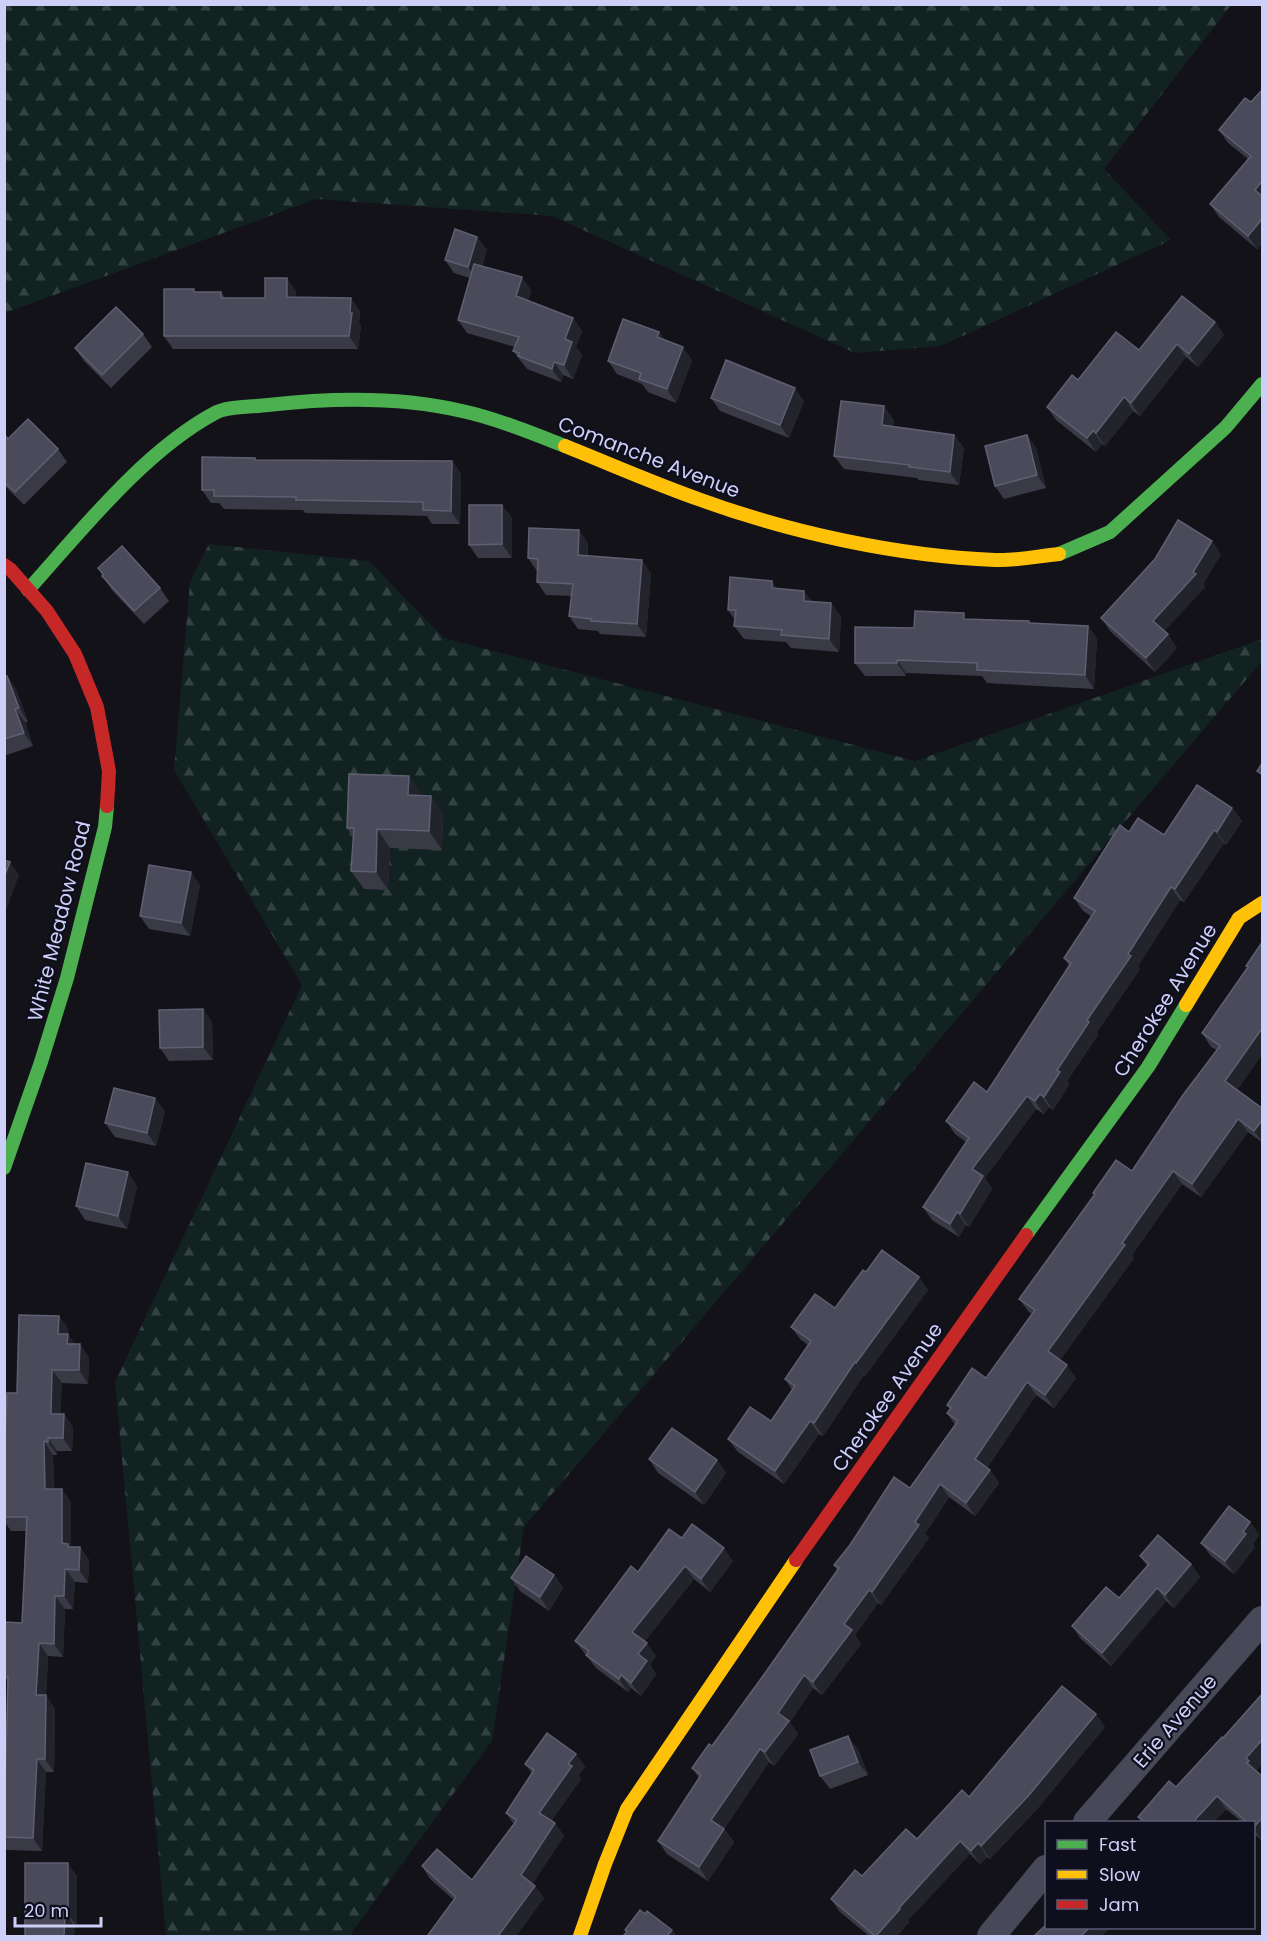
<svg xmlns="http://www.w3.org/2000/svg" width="1267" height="1941" viewBox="0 0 1267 1941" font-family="Poppins,sans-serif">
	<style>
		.forest { fill: url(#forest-firs) }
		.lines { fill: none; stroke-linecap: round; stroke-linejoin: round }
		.street { stroke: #474858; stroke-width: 28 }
		.fast { stroke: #4caf50; stroke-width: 14 }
		.slow { stroke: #ffc107; stroke-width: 14 }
		.jam { stroke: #c62828; stroke-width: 14 }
		.wall { fill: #3a3a47 }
		.shaded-wall { fill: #23232c }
		.building { fill: #4a4a5a; stroke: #5f5f73; stroke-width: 1.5 }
		.labels { text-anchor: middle; stroke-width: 4.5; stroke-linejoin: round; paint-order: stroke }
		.street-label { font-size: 20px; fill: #cecff9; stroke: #0e0e1c }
	</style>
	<defs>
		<pattern id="forest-firs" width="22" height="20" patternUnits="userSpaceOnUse" patternTransform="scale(1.5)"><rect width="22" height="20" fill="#112220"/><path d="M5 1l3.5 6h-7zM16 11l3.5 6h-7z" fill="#324141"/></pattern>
	</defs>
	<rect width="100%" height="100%" fill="#121218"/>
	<g class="forest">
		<path d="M5,4H1231V5L1104,169L1171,240L941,346L855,353L552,216L316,199L5,313Z"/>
		<path d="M209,544L369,561L444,638L915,761L1262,639V661L524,1527L492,1741L352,1932V1936H166L115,1382L302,985L174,770L190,582Z"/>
	</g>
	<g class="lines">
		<g class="street">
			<path d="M1087,1822L1262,1620"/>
			<path d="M991,1936L1046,1869"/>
		</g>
		<g class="fast">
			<path d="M1059,554L1110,532L1226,427L1262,384"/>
			<path d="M28,590C81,531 144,451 215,413C226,406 254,407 268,405C330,398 402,397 462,411C495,418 534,434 565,446"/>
			<path d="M4,1168L41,1062L67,978L105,827L107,806"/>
			<path d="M1026,1235L1148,1067L1186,1005"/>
		</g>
		<g class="slow">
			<path d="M565,446C610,464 655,484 701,500C792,533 898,556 995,560C1016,561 1038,556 1059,554"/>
			<path d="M1186,1005L1239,918L1262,903"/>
			<path d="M580,1936L605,1864L627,1809L796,1560"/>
		</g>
		<g class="jam">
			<path d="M4,565L11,570L47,611L75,654L97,707L109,771L107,806"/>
			<path d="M796,1560L1026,1235"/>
		</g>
	</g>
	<g class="wall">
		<path d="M1263,89V243L1257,249L1219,217L1210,204L1248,159L1228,143L1219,130L1251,102Z"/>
		<path d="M477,237L487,250L482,266L531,290L528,301L573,318L582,331L576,347L582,355L573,379L563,375L561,382L527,369L513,351L515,347L467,333L458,320L470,278L454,273L445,260Z"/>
		<path d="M296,291V297L360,311L359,324L361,326L358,349H173L164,336L197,292H221L225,298H265Z"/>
		<path d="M1215,322L1224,335L1198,367L1186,357L1140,416L1133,411L1105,446L1102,444L1096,452L1056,420L1047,407L1078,380L1139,350Z"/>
		<path d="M659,332L664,339L692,360L676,403L648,392L642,384L617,374L608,361Z"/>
		<path d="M143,334L152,347L111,388L84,361L75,348Z"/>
		<path d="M711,398L804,401L789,438L720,411Z"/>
		<path d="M894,420L893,427L954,435L964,448L959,485L919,480L917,478L844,469L834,456Z"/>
		<path d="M4,434L8,439L58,449L67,462L24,505L4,485Z"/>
		<path d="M1027,435L1036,448L1046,488L1004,499L995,486Z"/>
		<path d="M255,458L256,460L452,461L461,474L460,524H432L427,516L305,513L303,510L224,509L219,503H211L202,490Z"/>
		<path d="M502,505L512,518V558H478L469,545Z"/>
		<path d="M588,543V556L651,573L646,637L600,634L598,631L578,629L569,616L572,596L546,595L537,582V571L528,558Z"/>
		<path d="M1221,554L1203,584L1205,587L1164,631L1177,648L1155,672L1110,631L1101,618Z"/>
		<path d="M98,568L160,588L169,601L144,624L111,589Z"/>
		<path d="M778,589L812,602L841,616L839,652L791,648L786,642L744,639L734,626L735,620L728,610Z"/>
		<path d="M968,619L1088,626L1097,639L1094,689L987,683L982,676L906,673V676H865L855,663Z"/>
		<path d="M7,676L16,689L28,722H25L33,746L4,756V677Z"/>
		<path d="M422,794V795L431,796L443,814L442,850L390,848L388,890L364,889L351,871L353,837L347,828Z"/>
		<path d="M1232,808L1242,821L1226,845L1224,843L1184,902L1180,900L1138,966L1140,969L1097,1032L1098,1035L1067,1081L1069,1085L1053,1110L1049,1107L1044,1114L1036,1109L985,1178L992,1189L969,1227L966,1225L959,1237L932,1220L923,1207L966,1142L955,1134L946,1121L987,1092L1069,966L1064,958L1091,916L1083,911L1074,898L1129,832L1164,835Z"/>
		<path d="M200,885L190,936L149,929L140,916Z"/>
		<path d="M1263,941V1053L1237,1090L1263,1109V1143L1248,1132L1201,1197L1182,1184L1132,1255L1134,1258L1060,1360L1076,1378L1054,1408L1036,1395L987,1468L990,1470L999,1483L975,1516L949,1497L925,1534L929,1538L881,1605L878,1603L855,1635L861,1644L822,1695L813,1688L790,1722L798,1734L774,1766L769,1762L724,1829L734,1842L708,1881L667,1854L658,1841L699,1778L692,1768L712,1746L763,1676L837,1570L834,1565L910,1488L955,1425L947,1413L950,1409L947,1405L986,1378L1032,1314L1029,1312L1019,1299L1095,1194L1093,1193L1132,1171L1217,1050L1211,1047L1202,1033L1248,968L1246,966Z"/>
		<path d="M203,1009L212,1022L213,1060L169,1061L160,1048Z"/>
		<path d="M165,1111L156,1146L115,1137L105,1123Z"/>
		<path d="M137,1186L127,1229L85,1220L76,1206Z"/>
		<path d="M866,1272L919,1277L928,1290L865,1376L864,1375L823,1436L819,1434L784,1484L738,1452L728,1439L771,1421L792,1390L785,1379L808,1345L801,1340L791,1327L835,1308Z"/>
		<path d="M59,1316L68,1329V1335L75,1344H80L89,1358L88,1384L62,1383L60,1414H64L73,1427L72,1451H57V1455H53L54,1489L71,1502V1547H80L89,1560L88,1583L75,1582L73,1609H65L63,1657L48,1656L46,1696L55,1709L54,1772H46L42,1851L7,1850L4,1847V1792H5L8,1682L5,1677L22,1623L26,1531H11L4,1521V1469L17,1393Z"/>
		<path d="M649,1459L717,1460L726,1473L704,1505L658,1473Z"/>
		<path d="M1250,1522L1259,1535L1253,1544L1255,1547L1234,1574L1211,1556L1201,1543Z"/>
		<path d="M682,1538L733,1561L710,1592L694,1579L645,1641L656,1656L650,1665L656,1674L641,1696L631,1688L628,1692L596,1668L575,1641L638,1572Z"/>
		<path d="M1140,1556L1191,1564L1200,1577L1174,1608L1166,1601L1111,1666L1081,1639L1072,1626L1119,1598L1147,1566Z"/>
		<path d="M554,1575L563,1588L549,1611L520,1591L511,1578Z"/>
		<path d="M1263,1693V1763L1256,1771L1263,1777L1262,1841L1254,1833V1822H1242L1226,1809L1214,1822H1143L1138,1817L1176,1787L1223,1738Z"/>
		<path d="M1105,1727L1038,1808L990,1859L987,1857L980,1864L970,1854L908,1920L909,1922L897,1936H869L840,1912L831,1899L917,1839L969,1797Z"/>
		<path d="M858,1749L868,1775L830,1789L820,1776Z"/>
		<path d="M576,1754L585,1767L578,1775L581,1779L551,1821L555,1823L564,1836L532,1884L544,1898L516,1936H429L428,1935L454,1900L430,1879L422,1866L472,1880L514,1824L506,1813L532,1773L525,1764Z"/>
		<path d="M77,1876V1927L25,1936Z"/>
	</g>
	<g class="shaded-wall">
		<path d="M1263,180V201L1255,190Z"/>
		<path d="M1263,218V243L1257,249L1248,236Z"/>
		<path d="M477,237L487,250L477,280L468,267Z"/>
		<path d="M522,277L531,290L525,309L516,296Z"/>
		<path d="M287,278L296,291V310L287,297Z"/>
		<path d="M351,298L360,311L359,324L361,326L358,349L349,336Z"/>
		<path d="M573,318L582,331L576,347L582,355L573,379L564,365L565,339Z"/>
		<path d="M1215,322L1224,335L1198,367L1189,354Z"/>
		<path d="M659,332L668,346L657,337Z"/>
		<path d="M1177,344L1186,357L1140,416L1131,403Z"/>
		<path d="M683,347L692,360L676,403L667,389Z"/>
		<path d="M554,362L563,375L561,382L552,369Z"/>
		<path d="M795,388L804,401L789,438L780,425Z"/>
		<path d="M1124,397L1133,411L1105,446L1096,433Z"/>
		<path d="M884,406L894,420L891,439L882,425Z"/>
		<path d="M1093,431L1102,444L1096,452L1087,438Z"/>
		<path d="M954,435L964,448L959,485L950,472Z"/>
		<path d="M1027,435L1036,448L1046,488L1037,475Z"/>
		<path d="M452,461L461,474L460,524L451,511Z"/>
		<path d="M502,505L512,518V558L502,544Z"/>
		<path d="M579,530L588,543L587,568L578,555Z"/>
		<path d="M1212,541L1221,554L1203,584L1205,587L1162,634L1153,621L1193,572Z"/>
		<path d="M642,560L651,573L646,637L637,624Z"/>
		<path d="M772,581L781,594L772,588Z"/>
		<path d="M804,591L814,604L804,601Z"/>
		<path d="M831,603L841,616L839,652L829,639Z"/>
		<path d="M1088,626L1097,639L1094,689L1085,675Z"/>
		<path d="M1168,634L1177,648L1155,672L1146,658Z"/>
		<path d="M897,660L906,673V676L897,663Z"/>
		<path d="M7,676L16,689L28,722L19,708Z"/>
		<path d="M15,709L25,722L33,746L24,733Z"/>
		<path d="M409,776L422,794L421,813L408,795Z"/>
		<path d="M431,796L443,814L442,850L429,831Z"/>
		<path d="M1232,808L1242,821L1226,845L1217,832Z"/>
		<path d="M377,829L390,848L388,890L376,872Z"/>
		<path d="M1214,830L1224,843L1184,902L1175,889Z"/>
		<path d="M10,862L19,875L4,916V877Z"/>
		<path d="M191,872L200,885L190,936L181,923Z"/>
		<path d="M1171,887L1180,900L1138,966L1140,969L1097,1032L1098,1035L1067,1081L1069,1085L1053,1110L1044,1097L1057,1070L1128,954Z"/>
		<path d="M203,1009L212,1022L213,1060L203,1047Z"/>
		<path d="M1263,1027V1053L1234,1094L1225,1081Z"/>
		<path d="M1040,1094L1049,1107L1044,1114L1035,1101Z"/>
		<path d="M1027,1096L1036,1109L985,1178L992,1189L969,1227L960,1214L972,1169Z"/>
		<path d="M155,1098L165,1111L156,1146L147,1133Z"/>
		<path d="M1238,1119L1248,1132L1201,1197L1192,1184Z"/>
		<path d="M1263,1119V1143L1254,1131Z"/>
		<path d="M1173,1171L1182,1184L1132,1255L1134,1258L1057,1364L1048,1351Z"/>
		<path d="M128,1172L137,1186L127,1229L118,1216Z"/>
		<path d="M957,1212L966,1225L959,1237L950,1224Z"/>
		<path d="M919,1277L928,1290L865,1376L856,1363Z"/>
		<path d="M59,1316L68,1329V1335L77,1347L68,1345L58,1334Z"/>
		<path d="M80,1344L89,1358L88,1384L79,1370Z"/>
		<path d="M855,1362L864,1375L823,1436L814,1423Z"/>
		<path d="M1067,1365L1076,1378L1054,1408L1045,1395Z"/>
		<path d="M52,1370L62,1383L60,1427L51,1414Z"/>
		<path d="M1027,1382L1036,1395L984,1472L975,1459Z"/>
		<path d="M64,1414L73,1427L72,1451L63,1438Z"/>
		<path d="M810,1421L819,1434L784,1484L775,1471Z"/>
		<path d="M48,1438L57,1451V1455L48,1442Z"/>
		<path d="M44,1441L53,1455L54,1502L45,1489Z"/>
		<path d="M717,1460L726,1473L704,1505L695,1492Z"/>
		<path d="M990,1470L999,1483L975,1516L966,1503Z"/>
		<path d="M940,1484L949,1497L925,1534L929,1538L881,1605L872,1592L915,1522Z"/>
		<path d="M62,1489L71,1502V1549L62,1543Z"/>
		<path d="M1250,1522L1259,1535L1253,1544L1255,1547L1234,1574L1225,1561L1243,1532Z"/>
		<path d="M80,1547L89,1560L88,1583L79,1570Z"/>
		<path d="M724,1548L733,1561L710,1592L701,1579Z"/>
		<path d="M1191,1564L1200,1577L1174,1608L1165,1595Z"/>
		<path d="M685,1566L694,1579L642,1645L632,1632Z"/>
		<path d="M65,1569L75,1582L73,1609L64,1596Z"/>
		<path d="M554,1575L563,1588L549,1611L540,1597Z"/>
		<path d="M1157,1588L1166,1601L1111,1666L1102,1653Z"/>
		<path d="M869,1590L878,1603L855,1635L861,1644L822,1695L813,1682L844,1624Z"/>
		<path d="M55,1596L65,1609L63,1657L54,1644Z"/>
		<path d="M39,1643L48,1656L46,1696L55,1709L54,1772L45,1759L36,1695Z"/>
		<path d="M647,1643L656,1656L650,1665L656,1674L641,1696L631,1683L638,1654Z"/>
		<path d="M621,1675L631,1688L628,1692L619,1679Z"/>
		<path d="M804,1675L813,1688L790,1722L798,1734L774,1766L765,1752L778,1713Z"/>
		<path d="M1096,1714L1105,1727L1038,1808L990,1859L981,1846Z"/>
		<path d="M848,1736L858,1749L868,1775L858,1762Z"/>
		<path d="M1263,1739V1763L1256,1771L1247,1763L1246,1758Z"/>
		<path d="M760,1749L769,1762L721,1833L711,1820Z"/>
		<path d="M576,1754L585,1767L578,1775L581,1779L548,1825L539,1813L568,1764Z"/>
		<path d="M37,1759L46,1772L42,1851L33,1838Z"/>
		<path d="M1217,1796L1226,1809L1214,1822H1193Z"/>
		<path d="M1263,1817V1840L1262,1841L1254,1829V1827Z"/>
		<path d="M555,1823L564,1836L530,1888L521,1875Z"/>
		<path d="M724,1829L734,1842L708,1881L699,1867Z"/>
		<path d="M960,1841L970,1854L908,1920L909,1922L897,1936H876L899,1908Z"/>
		<path d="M978,1843L987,1857L980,1864L971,1851Z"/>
		<path d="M68,1863L77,1876V1927L68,1914Z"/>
		<path d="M535,1886L544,1898L516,1936H498Z"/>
		<path d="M65,1914L75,1927L74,1936H64Z"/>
		<path d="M1089,1928H1110L1102,1936H1081Z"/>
		<path d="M672,1930L677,1936H667Z"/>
	</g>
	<g class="building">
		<path d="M1263,89V180L1255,190L1263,197V218L1248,236L1210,204L1251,156L1219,130L1245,98L1251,102Z"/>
		<path d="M455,229L477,237L468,267L445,260Z"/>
		<path d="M474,264L522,277L516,296L573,318L565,339L572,342L564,365L554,362L552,369L518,356L519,353L513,351L519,337L458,320Z"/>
		<path d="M265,278H287V297L351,298L350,313H352L349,336H164V289H194V292H221V298H265Z"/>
		<path d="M1182,296L1215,322L1189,354L1177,344L1131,403L1124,397L1096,433L1093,431L1087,438L1047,407L1072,375L1078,380L1116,332L1139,350Z"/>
		<path d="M116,307L143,334L102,375L75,348Z"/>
		<path d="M623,319L659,332L657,337L683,347L667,389L639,379L641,373L608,361Z"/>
		<path d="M726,360L795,388L780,425L711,398Z"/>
		<path d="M841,401L884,406L882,425L954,435L950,472L909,467L910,465L834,456Z"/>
		<path d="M28,419L58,449L15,492L4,482V434L8,439Z"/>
		<path d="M1027,435L1037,475L995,486L985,446Z"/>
		<path d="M202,457L255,458V460L452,461L451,511L423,510V502L296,500V497L214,496V490H202Z"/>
		<path d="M469,505H502V544L469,545Z"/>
		<path d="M1178,520L1212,541L1193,572L1196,574L1153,621L1168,634L1146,658L1101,618L1155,559Z"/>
		<path d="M529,528L579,530L578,555L642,560L637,624L591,621V619L569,616L573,584L537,582L538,559L528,558Z"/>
		<path d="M122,546L160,588L134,611L102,576L104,575L98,568Z"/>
		<path d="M730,577L772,581V588L804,591V601L831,603L829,639L781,635L782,630L734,626L736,610H728Z"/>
		<path d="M915,611L964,613V619L1029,621V623L1088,626L1085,675L977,670V663L897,660V663H855V627L914,628Z"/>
		<path d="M7,676L19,708L15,709L24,733L4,739V677Z"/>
		<path d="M1263,762V775L1257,771Z"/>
		<path d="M349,774L409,776L408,795L431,796L429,831L377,829L376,872L351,871L354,828H347Z"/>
		<path d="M1197,785L1232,808L1217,832L1214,830L1175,889L1171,887L1128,954L1131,956L1087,1020L1089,1022L1057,1070L1060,1072L1044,1097L1040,1094L1035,1101L1027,1096L972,1169L983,1176L960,1214L957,1212L950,1224L923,1207L969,1138L946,1121L974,1082L987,1092L1071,963L1064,958L1095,911L1074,898L1120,825L1129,832L1138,818L1164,835Z"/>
		<path d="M4,860L10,862L4,877Z"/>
		<path d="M149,865L191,872L181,923L140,916Z"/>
		<path d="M1263,941V1027L1225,1081L1263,1109V1119L1254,1131L1238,1119L1192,1184L1173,1171L1122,1243L1125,1245L1048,1351L1067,1365L1045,1395L1027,1382L975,1459L990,1470L966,1503L940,1484L915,1522L919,1525L872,1592L869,1590L844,1624L852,1630L813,1682L804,1675L778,1713L789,1721L765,1752L760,1749L711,1820L724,1829L699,1867L658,1841L701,1775L692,1768L709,1744L712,1746L763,1676L839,1568L834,1565L850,1545L894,1477L910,1488L958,1421L947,1413L951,1408L947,1405L972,1368L986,1378L1035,1310L1019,1299L1095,1194L1093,1193L1116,1160L1132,1171L1183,1095L1220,1046L1202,1033L1248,967L1246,966Z"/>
		<path d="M203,1009V1047L160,1048L159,1010Z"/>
		<path d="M114,1088L155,1098L147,1133L105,1123Z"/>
		<path d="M86,1163L128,1172L118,1216L76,1206Z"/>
		<path d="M882,1250L919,1277L856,1363L855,1362L814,1423L810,1421L775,1471L728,1439L750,1407L771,1421L795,1386L785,1379L811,1341L791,1327L815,1294L835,1308L863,1270L866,1272Z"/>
		<path d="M19,1315L59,1316L58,1334H68L67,1344H80L79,1370H52L51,1414H64L63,1438H48V1442L44,1441L45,1489H62V1543L68,1544V1547H80L79,1570L65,1569L64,1596H55L54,1644L39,1643L36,1695H46L45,1759H37L33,1838L4,1837V1792H5L8,1677H5V1622L22,1623L27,1517H4V1469L7,1393H17Z"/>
		<path d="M672,1428L717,1460L695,1492L649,1459Z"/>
		<path d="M1229,1506L1250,1522L1243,1532L1246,1534L1225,1561L1201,1543Z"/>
		<path d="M692,1524L724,1548L701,1579L685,1566L632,1632L647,1643L638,1654L647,1661L631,1683L621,1675L619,1679L586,1655L589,1651L575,1641L631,1566L638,1572L669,1529L682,1538Z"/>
		<path d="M1158,1535L1191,1564L1165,1595L1157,1588L1102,1653L1072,1626L1106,1587L1119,1598L1149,1564L1140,1556Z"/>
		<path d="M526,1556L554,1575L540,1597L511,1578Z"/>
		<path d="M1062,1686L1096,1714L1029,1795L981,1846L978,1843L971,1851L960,1841L899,1908L900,1909L876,1936H875L831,1899L855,1870L862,1876L906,1829L917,1839L962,1790L969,1797Z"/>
		<path d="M1263,1693V1739L1246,1758L1249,1761L1247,1763L1263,1777V1817L1254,1827V1822H1247L1217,1796L1193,1822H1145L1138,1817L1169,1781L1176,1787L1222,1737L1223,1738Z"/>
		<path d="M547,1733L576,1754L568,1764L572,1766L539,1813L555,1823L521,1875L535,1886L498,1936H430L428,1935L456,1897L422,1866L437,1849L472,1880L517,1820L506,1813L534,1770L525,1764Z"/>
		<path d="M848,1736L858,1762L820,1776L810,1750Z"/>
		<path d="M25,1863H68V1914H65L64,1936H25Z"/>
		<path d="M640,1910L645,1914L647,1911L672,1930L667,1936H623L627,1932L625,1930Z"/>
		<path d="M1047,1924V1928H1089L1081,1936H1034Z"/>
	</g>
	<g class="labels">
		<g class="street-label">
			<text transform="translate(649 457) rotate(21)" y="7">Comanche Avenue</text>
			<text transform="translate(59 921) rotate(-76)" y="7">White Meadow Road</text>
			<text transform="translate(1165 1000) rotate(-58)" y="7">Cherokee Avenue</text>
			<text transform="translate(887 1397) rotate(-55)" y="7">Cherokee Avenue</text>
			<text transform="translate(1175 1721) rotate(-49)" y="7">Erie Avenue</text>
		</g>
	</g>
	<rect width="1267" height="1941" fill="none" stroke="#cecff9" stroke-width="12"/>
	<rect x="1045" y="1821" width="210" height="108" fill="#0e0e1c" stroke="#5b5b74" stroke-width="1.5"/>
	<rect x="1057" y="1840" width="30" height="9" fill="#4caf50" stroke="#5b5b74" stroke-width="1.5"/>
	<text x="1099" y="1851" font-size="18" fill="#cecff9">Fast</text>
	<rect x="1057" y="1870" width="30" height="9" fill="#ffc107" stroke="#5b5b74" stroke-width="1.5"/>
	<text x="1099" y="1881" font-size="18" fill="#cecff9">Slow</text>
	<rect x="1057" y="1900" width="30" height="9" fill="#c62828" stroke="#5b5b74" stroke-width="1.5"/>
	<text x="1099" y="1911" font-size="18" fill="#cecff9">Jam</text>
	<path d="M15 1917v9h86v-9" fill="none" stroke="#cecff9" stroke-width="3"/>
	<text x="24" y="1917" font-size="18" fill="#cecff9" stroke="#0e0e1c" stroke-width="4.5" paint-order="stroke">20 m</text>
</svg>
